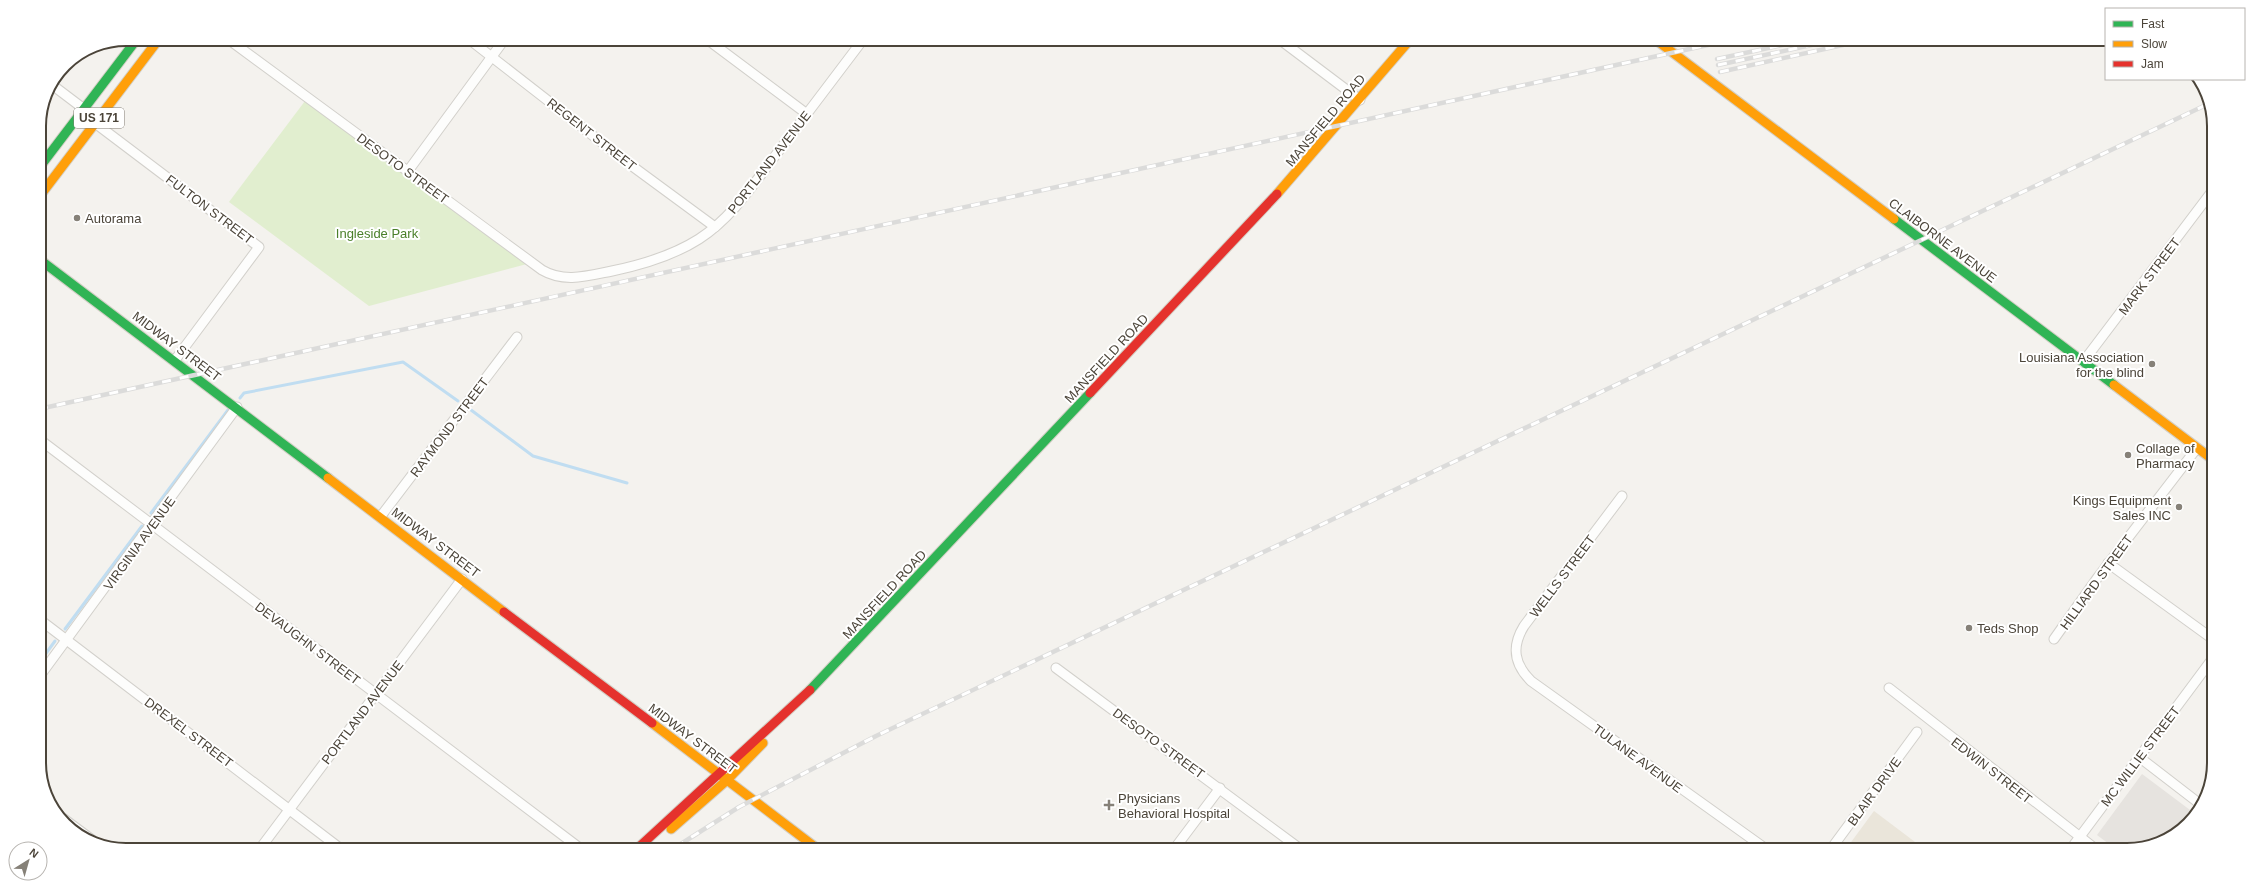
<svg xmlns="http://www.w3.org/2000/svg" width="2253" height="889" viewBox="0 0 2253 889" font-family="Helvetica,sans-serif">
	<style>
		.education { fill: #eae5da }
		.green { fill: #e1eecf }
		.parking { fill: #e6e3df }
		.lines { fill: none; stroke-linecap: round; stroke-linejoin: round }
		.stream { stroke: #c0ddf1; stroke-width: 3 }
		.street-casing { stroke: #d2d0cb; stroke-width: 11 }
		.fast-casing { stroke: #d3cfc5; stroke-width: 11 }
		.slow-casing { stroke: #d3cfc5; stroke-width: 11 }
		.jam-casing { stroke: #d3cfc5; stroke-width: 11 }
		.street { stroke: #fdfdfc; stroke-width: 9 }
		.fast { stroke: #30b455; stroke-width: 9 }
		.slow { stroke: #ff9f0a; stroke-width: 9 }
		.jam { stroke: #e5322d; stroke-width: 9 }
		.rail-casing { stroke: #dbdbda; stroke-width: 4.5 }
		.rail { stroke: #fff; stroke-width: 3; stroke-dasharray: 9; stroke-linecap: butt }
		.poi-dot { fill: #868178; stroke: #fff; stroke-width: 1.5 }
		.labels { text-anchor: middle; stroke-width: 4; stroke-linejoin: round; paint-order: stroke }
		.shield { fill: #fff; stroke: #817c74; stroke-width: 1 }
		.shield-label { font-size: 12px; font-weight: bold; fill: #4b4439 }
		.street-label { font-size: 13px; fill: #4b4439; stroke: #fff }
		.poi-label { font-size: 13px; fill: #4b4439; stroke: #fff; text-anchor: start }
		.park-label { font-size: 13px; fill: #4a7f2a; stroke: #fff }
		.rim { fill: none; stroke: #4b4439; stroke-width: 2 }
	</style>
	<rect width="100%" height="100%" fill="#f4f2ee"/>
	<path class="education" d="M1874,811L1923,848L1921,850L1846,849Z"/>
	<path class="green" d="M305,101L527,264L369,306L229,202Z"/>
	<path class="parking" d="M2142,774L2194,813L2180,832L2128,850H2117L2097,835Z"/>
	<g class="lines">
		<g class="stream">
			<path d="M240,398L244,393L403,362L458,401"/>
			<path d="M471,410L533,456L627,483"/>
			<path d="M151,513L228,410"/>
			<path d="M65,629L142,526"/>
			<path d="M39,663L55,641"/>
		</g>
		<g class="street-casing">
			<g id="street">
				<path d="M228,39L542,270C564,283 587,276 612,271C641,265 674,255 699,239C733,217 754,183 778,152C806,115 834,78 862,41"/>
				<path d="M470,40L628,163L715,227"/>
				<path d="M708,40L807,114"/>
				<path d="M1283,42L1360,100"/>
				<path d="M51,84L84,109L95,123L259,247L175,360"/>
				<path d="M408,171L504,40"/>
				<path d="M2083,362L2213,190"/>
				<path d="M39,439L577,846"/>
				<path d="M1622,496L1524,626C1511,647 1514,664 1531,681L1766,849"/>
				<path d="M381,516L517,337"/>
				<path d="M2108,563L2210,637"/>
				<path d="M39,619L337,846"/>
				<path d="M2054,639L2098,577L2197,448"/>
				<path d="M1056,668L1299,848"/>
				<path d="M39,677L237,407"/>
				<path d="M1889,688L2097,850"/>
				<path d="M2139,757L2200,804"/>
				<path d="M56,813L99,845"/>
				<path d="M262,846L462,579"/>
				<path d="M1175,848L1220,788"/>
				<path d="M1831,849L1917,732"/>
				<path d="M2070,850L2210,662"/>
			</g>
		</g>
		<g class="fast-casing">
			<g id="fast">
				<path d="M39,168L137,39"/>
				<path d="M1894,219L2114,385"/>
				<path d="M39,259L328,478"/>
				<path d="M810,690L1090,393"/>
			</g>
		</g>
		<g class="slow-casing">
			<g id="slow">
				<path d="M1660,43L1894,219"/>
				<path d="M1277,194L1408,42"/>
				<path d="M39,197L159,39"/>
				<path d="M2114,385L2212,459"/>
				<path d="M328,478L504,612"/>
				<path d="M652,723L815,847"/>
				<path d="M671,829L727,780L763,743"/>
			</g>
		</g>
		<g class="jam-casing">
			<g id="jam">
				<path d="M1090,393L1277,194"/>
				<path d="M504,612L652,723"/>
				<path d="M639,847L810,690"/>
			</g>
		</g>
		<use href="#street" class="street"/>
		<use href="#fast" class="fast"/>
		<use href="#slow" class="slow"/>
		<use href="#jam" class="jam"/>
		<g class="rail-casing">
			<g id="rail">
				<path d="M1717,59L1792,43"/>
				<path d="M1718,65L1821,43"/>
				<path d="M1720,72L1852,43"/>
				<path d="M39,409L1717,43"/>
				<path d="M676,847L739,807L876,736L2208,104"/>
			</g>
		</g>
		<use href="#rail" class="rail"/>
	</g>
	<g class="poi-dot">
		<circle cx="77" cy="218" r="4"/>
		<circle cx="2152" cy="364" r="4"/>
		<circle cx="2128" cy="455" r="4"/>
		<circle cx="2179" cy="507" r="4"/>
		<circle cx="1969" cy="628" r="4"/>
		<path d="M1107 799h4v4h4v4h-4v4h-4v-4h-4v-4h4z"/>
	</g>
	<g class="labels">
		<rect class="shield" x="74" y="108" width="50" height="20" rx="3"/>
		<g class="shield-label">
			<text x="99" y="122">US 171</text>
		</g>
		<g class="street-label">
			<text transform="translate(1325 120) rotate(-50)" y="5">MANSFIELD ROAD</text>
			<text transform="translate(592 134) rotate(38)" y="5">REGENT STREET</text>
			<text transform="translate(769 162) rotate(-52)" y="5">PORTLAND AVENUE</text>
			<text transform="translate(403 168) rotate(36)" y="5">DESOTO STREET</text>
			<text transform="translate(210 209) rotate(37)" y="5">FULTON STREET</text>
			<text transform="translate(1943 240) rotate(37)" y="5">CLAIBORNE AVENUE</text>
			<text transform="translate(2149 276) rotate(-53)" y="5">MARK STREET</text>
			<text transform="translate(177 346) rotate(37)" y="5">MIDWAY STREET</text>
			<text transform="translate(1106 358) rotate(-47)" y="5">MANSFIELD ROAD</text>
			<text transform="translate(449 427) rotate(-53)" y="5">RAYMOND STREET</text>
			<text transform="translate(436 542) rotate(37)" y="5">MIDWAY STREET</text>
			<text transform="translate(139 543) rotate(-54)" y="5">VIRGINIA AVENUE</text>
			<text transform="translate(1562 576) rotate(-53)" y="5">WELLS STREET</text>
			<text transform="translate(2096 582) rotate(-54)" y="5">HILLIARD STREET</text>
			<text transform="translate(884 594) rotate(-47)" y="5">MANSFIELD ROAD</text>
			<text transform="translate(308 643) rotate(37)" y="5">DEVAUGHN STREET</text>
			<text transform="translate(362 712) rotate(-53)" y="5">PORTLAND AVENUE</text>
			<text transform="translate(189 732) rotate(37)" y="5">DREXEL STREET</text>
			<text transform="translate(693 738) rotate(37)" y="5">MIDWAY STREET</text>
			<text transform="translate(1159 743) rotate(36)" y="5">DESOTO STREET</text>
			<text transform="translate(2140 756) rotate(-53)" y="5">MC WILLIE STREET</text>
			<text transform="translate(1638 758) rotate(36)" y="5">TULANE AVENUE</text>
			<text transform="translate(1992 770) rotate(38)" y="5">EDWIN STREET</text>
			<text transform="translate(1874 791) rotate(-54)" y="5">BLAIR DRIVE</text>
		</g>
		<g class="poi-label">
			<text x="85" y="223">Autorama</text>
			<text x="2144" y="362" text-anchor="end">Louisiana Association<tspan x="2144" dy="15">for the blind</tspan></text>
			<text x="2136" y="453">Collage of<tspan x="2136" dy="15">Pharmacy</tspan></text>
			<text x="2171" y="505" text-anchor="end">Kings Equipment<tspan x="2171" dy="15">Sales INC</tspan></text>
			<text x="1977" y="633">Teds Shop</text>
			<text x="1118" y="803">Physicians<tspan x="1118" dy="15">Behavioral Hospital</tspan></text>
		</g>
		<g class="park-label">
			<text x="377" y="238">Ingleside Park</text>
		</g>
	</g>
	<path d="M0 0H2253V889H0ZM126 46H2127A80 80 0 0 1 2207 126V763A80 80 0 0 1 2127 843H126A80 80 0 0 1 46 763V126A80 80 0 0 1 126 46Z" fill="#fff" fill-rule="evenodd"/>
	<path class="rim" d="M126 46H2127A80 80 0 0 1 2207 126V763A80 80 0 0 1 2127 843H126A80 80 0 0 1 46 763V126A80 80 0 0 1 126 46Z"/>
	<rect x="2105" y="8" width="140" height="72" fill="#ffffff" stroke="#b7b4b0"/>
	<rect x="2113" y="21" width="20" height="6" fill="#30b455" stroke="#b7b4b0"/>
	<text x="2141" y="28" font-size="12" fill="#4b4439">Fast</text>
	<rect x="2113" y="41" width="20" height="6" fill="#ff9f0a" stroke="#b7b4b0"/>
	<text x="2141" y="48" font-size="12" fill="#4b4439">Slow</text>
	<rect x="2113" y="61" width="20" height="6" fill="#e5322d" stroke="#b7b4b0"/>
	<text x="2141" y="68" font-size="12" fill="#4b4439">Jam</text>
	<g transform="translate(28 861) rotate(37)"><circle r="19" fill="#ffffff" stroke="#b7b4b0"/>
	<path d="M0-3L7 15L0 10L-7 15Z" fill="#868178"/>
	<text y="-6" font-size="11" font-weight="bold" text-anchor="middle" fill="#4b4439">N</text>
	</g>
</svg>
